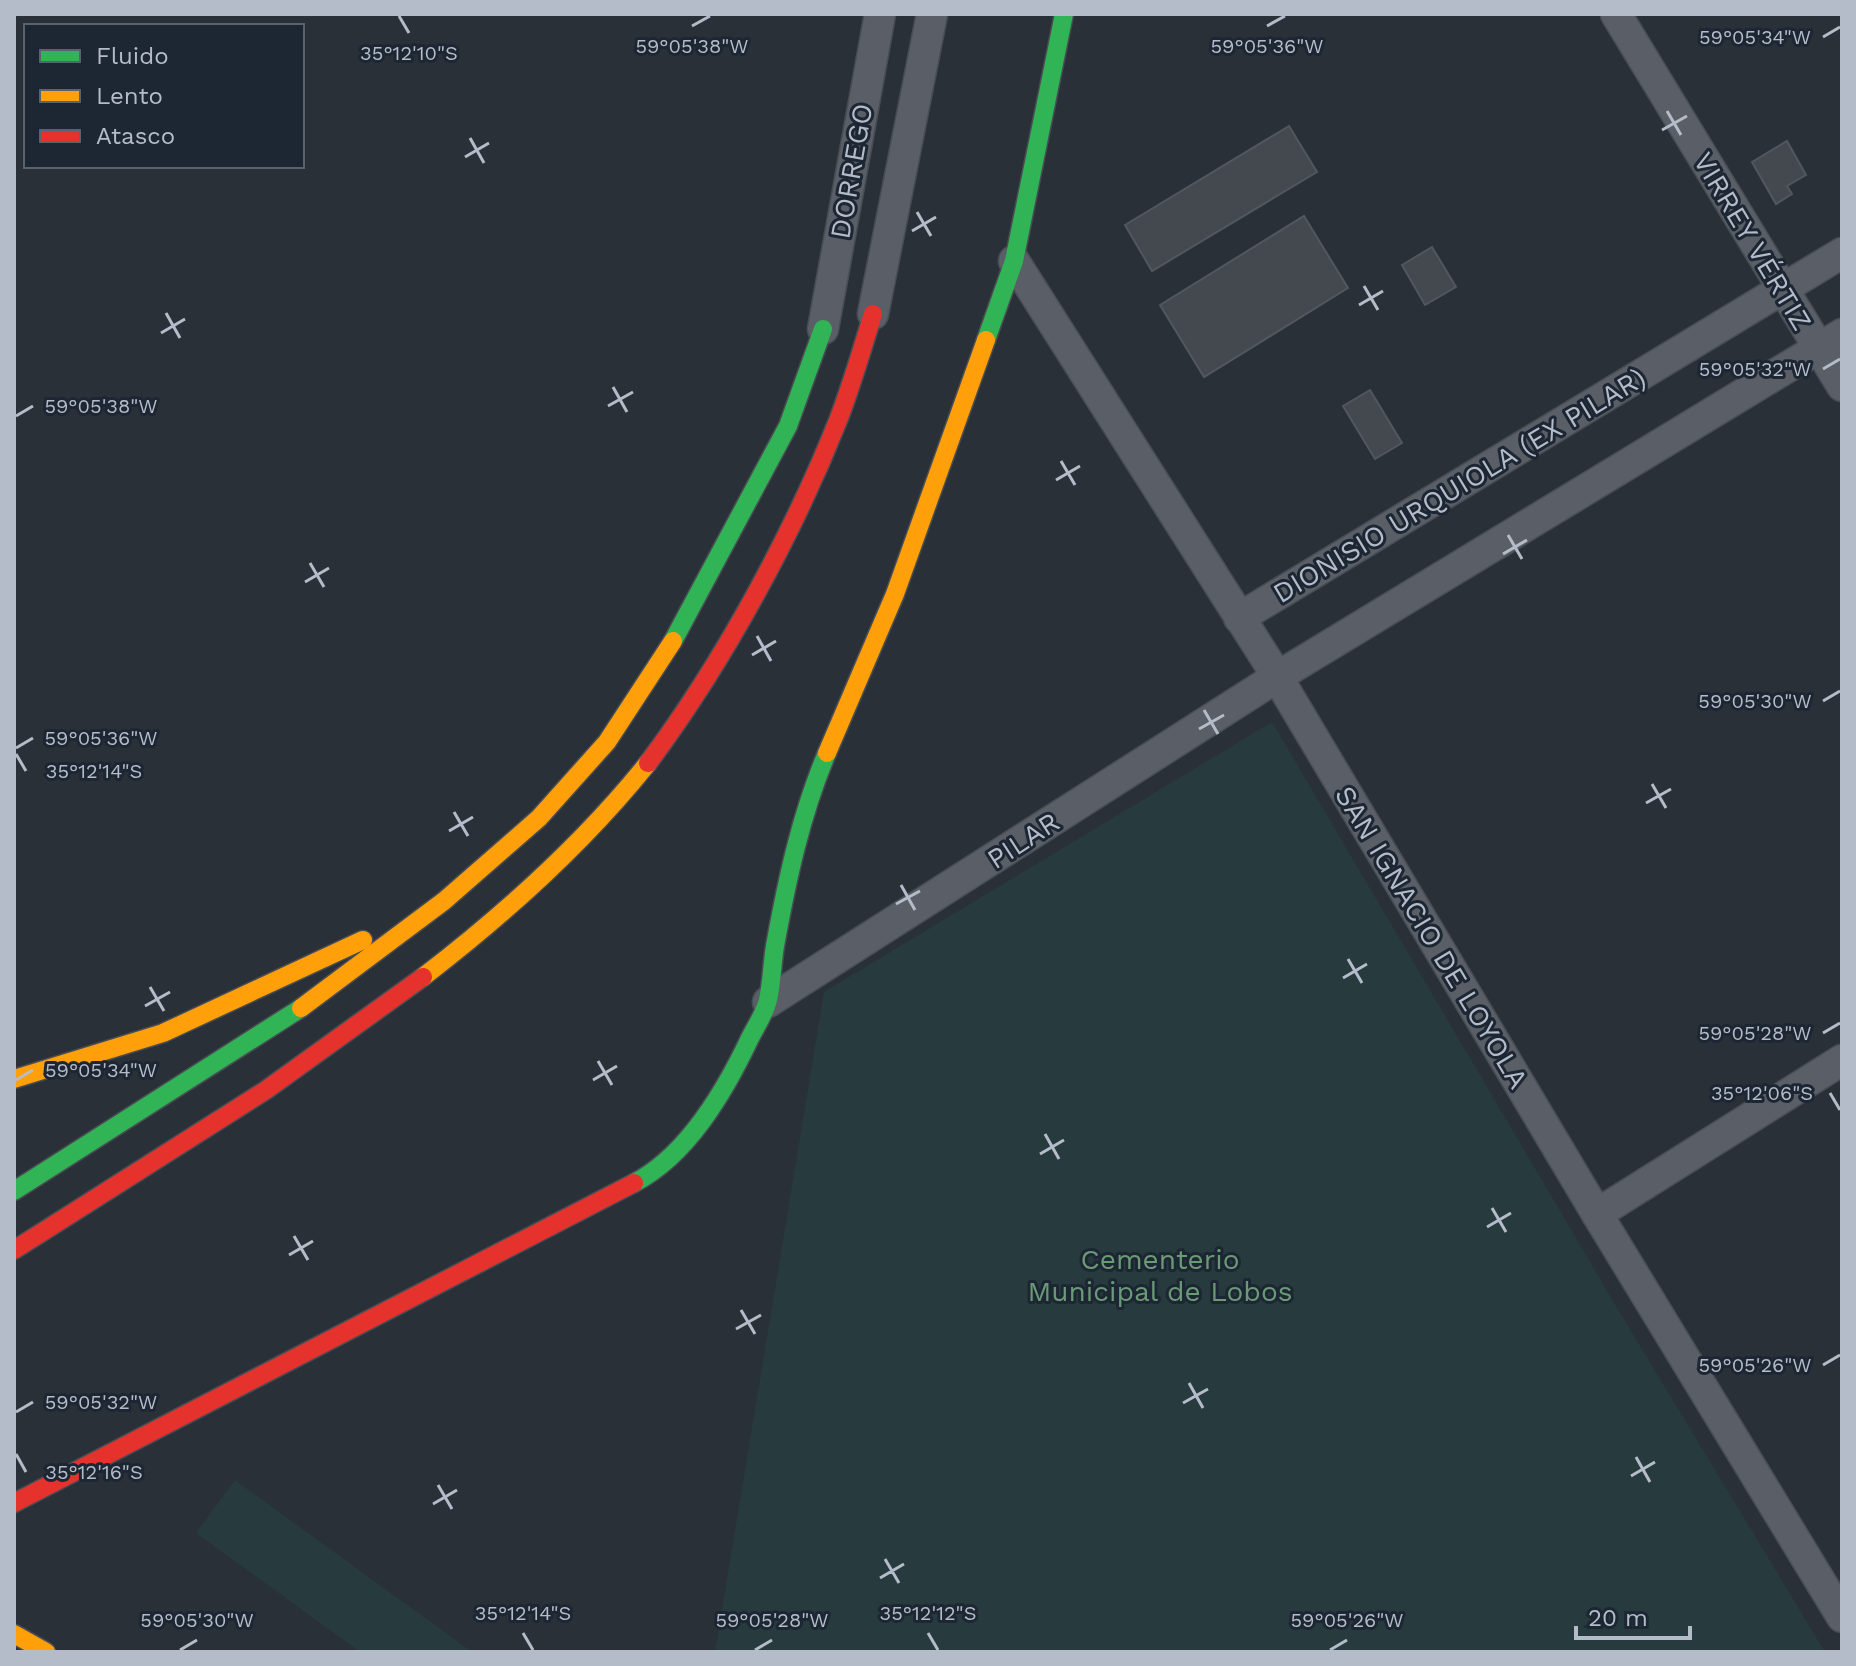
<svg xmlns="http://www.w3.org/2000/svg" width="1856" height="1666" viewBox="0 0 1856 1666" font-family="'Work Sans',sans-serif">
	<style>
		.green { fill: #273a3e }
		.building { fill: #444950; stroke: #52575f; stroke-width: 2 }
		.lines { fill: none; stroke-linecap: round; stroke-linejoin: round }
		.street-casing { stroke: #484c53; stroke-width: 33 }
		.fast-casing { stroke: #484c53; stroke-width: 21 }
		.slow-casing { stroke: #484c53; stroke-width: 21 }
		.jam-casing { stroke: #484c53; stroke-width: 21 }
		.street { stroke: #5a5e66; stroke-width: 30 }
		.fast { stroke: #30b455; stroke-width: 18 }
		.slow { stroke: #ff9f0a; stroke-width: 18 }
		.jam { stroke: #e5322d; stroke-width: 18 }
		.ticks { fill: none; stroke: #b4bcc9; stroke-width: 3 }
		.labels { text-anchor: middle; stroke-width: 6; stroke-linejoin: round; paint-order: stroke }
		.street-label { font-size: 28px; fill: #b4bcc9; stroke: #1d2633 }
		.park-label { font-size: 28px; fill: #6b9a76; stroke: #1d2633 }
		.ticks-label { font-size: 20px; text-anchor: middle; fill: #b4bcc9; stroke: #1d2633; stroke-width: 6; stroke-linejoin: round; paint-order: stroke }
	</style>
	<rect width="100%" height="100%" fill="#2a3038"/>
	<g class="green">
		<path d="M1272,722L1616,1306L1825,1652H715L824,992Z"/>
		<path d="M235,1480L472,1652H360L196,1533Z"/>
	</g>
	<g class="building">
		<path d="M1289,126L1317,172L1152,271L1125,225Z"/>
		<path d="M1787,141L1806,175L1787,186L1792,194L1776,204L1752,162Z"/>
		<path d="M1304,216L1348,288L1204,377L1160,305Z"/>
		<path d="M1432,247L1456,287L1425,305L1402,265Z"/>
		<path d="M1370,390L1402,443L1375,459L1343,406Z"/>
	</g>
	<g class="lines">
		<g class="street-casing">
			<g id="street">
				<path d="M1616,14L1842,386"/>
				<path d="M1014,261L1270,665L1597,1214L1842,1617"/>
				<path d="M873,314L932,14"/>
				<path d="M823,329L880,14"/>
				<path d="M1239,618L1842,253"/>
				<path d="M768,1002L1277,677L1842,334"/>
				<path d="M1597,1214L1842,1060"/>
			</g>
		</g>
		<g class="fast-casing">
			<g id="fast">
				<path d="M986,340L1014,261L1064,14"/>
				<path d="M673,641L788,426L823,329"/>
				<path d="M634,1183C688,1155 725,1091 750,1038C756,1026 765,1013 768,1000C772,982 772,964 775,946C787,880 801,814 827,753"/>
				<path d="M14,1191L301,1008"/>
			</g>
		</g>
		<g class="slow-casing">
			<g id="slow">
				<path d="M827,753L895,594L986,340"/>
				<path d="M423,977C505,914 583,844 648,763"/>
				<path d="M301,1008L444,901L539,818L607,742L673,641"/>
				<path d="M14,1079L163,1033L363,940"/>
				<path d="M14,1634L46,1652"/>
			</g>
		</g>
		<g class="jam-casing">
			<g id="jam">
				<path d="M648,763C723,663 793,534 839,418C852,384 862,349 873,314"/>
				<path d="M14,1250L266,1090L423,977"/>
				<path d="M14,1503L634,1183"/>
			</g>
		</g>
		<use href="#street" class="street"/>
		<use href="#fast" class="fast"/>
		<use href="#slow" class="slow"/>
		<use href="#jam" class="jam"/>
	</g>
	<path class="ticks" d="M399,16L409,33M692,26L710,16M1267,26L1285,16M1823,37L1840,27M1667,111L1681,135M1662,130L1687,116M470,138L484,163M465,157L489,143M917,212L931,236M912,231L936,217M1364,286L1378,310M1359,305L1383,291M166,313L180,338M161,333L185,319M1823,369L1840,359M613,387L627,412M608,406L633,392M16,416L33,406M1061,461L1075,485M1056,480L1080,466M1508,535L1522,559M1503,554L1527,540M310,563L324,587M305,582L329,568M757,636L771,661M752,655L776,641M1823,701L1840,691M1204,710L1218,734M1199,729L1224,715M16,748L33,738M16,754L26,771M1652,784L1666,808M1646,803L1671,789M454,812L468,836M449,831L473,817M901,885L915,910M896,904L920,891M1348,959L1362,983M1343,978L1367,964M150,987L164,1011M145,1006L170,992M1823,1033L1840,1023M598,1061L612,1085M16,1080L33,1070M593,1080L617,1066M1830,1093L1840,1110M1045,1134L1059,1159M1040,1154L1064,1140M1492,1208L1506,1232M1487,1227L1511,1213M294,1236L308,1260M289,1255L313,1241M741,1310L755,1334M736,1329L761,1315M1823,1365L1840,1355M1189,1383L1203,1408M1183,1403L1208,1389M16,1412L33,1402M16,1454L26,1472M1636,1457L1650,1482M1631,1476L1655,1462M438,1485L452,1509M433,1504L457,1490M885,1559L899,1583M880,1578L904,1564M523,1633L533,1650M928,1633L938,1650M180,1650L197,1640M755,1650L772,1640M1330,1650L1347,1640"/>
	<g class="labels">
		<g class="street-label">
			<text transform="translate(851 171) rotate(-80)" y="10">DORREGO</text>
			<text transform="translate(1753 241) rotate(59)" y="10">VIRREY VÉRTIZ</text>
			<text transform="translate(1459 485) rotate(-31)" y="10">DIONISIO URQUIOLA (EX PILAR)</text>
			<text transform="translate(1023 840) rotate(-33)" y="10">PILAR</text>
			<text transform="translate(1432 937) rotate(59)" y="10">SAN IGNACIO DE LOYOLA</text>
		</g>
		<g class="park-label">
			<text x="1160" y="1269">Cementerio<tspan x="1160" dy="32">Municipal de Lobos</tspan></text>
		</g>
	</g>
	<g class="ticks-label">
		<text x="1755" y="44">59°05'34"W</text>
		<text x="692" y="53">59°05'38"W</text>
		<text x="1267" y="53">59°05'36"W</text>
		<text x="409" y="60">35°12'10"S</text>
		<text x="1755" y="376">59°05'32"W</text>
		<text x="101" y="413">59°05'38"W</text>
		<text x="1755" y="708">59°05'30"W</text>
		<text x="101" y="745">59°05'36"W</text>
		<text x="94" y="778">35°12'14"S</text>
		<text x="1755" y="1040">59°05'28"W</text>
		<text x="101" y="1077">59°05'34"W</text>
		<text x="1762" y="1100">35°12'06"S</text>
		<text x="1755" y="1372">59°05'26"W</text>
		<text x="101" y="1409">59°05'32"W</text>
		<text x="94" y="1479">35°12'16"S</text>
		<text x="523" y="1620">35°12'14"S</text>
		<text x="928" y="1620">35°12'12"S</text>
		<text x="197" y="1627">59°05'30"W</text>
		<text x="772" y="1627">59°05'28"W</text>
		<text x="1347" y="1627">59°05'26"W</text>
	</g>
	<rect width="1856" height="1666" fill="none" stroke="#b4bcc9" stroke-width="32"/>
	<rect x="24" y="24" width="280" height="144" fill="#1d2633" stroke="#59626f" stroke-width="2"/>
	<rect x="40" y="50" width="40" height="12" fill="#30b455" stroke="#59626f" stroke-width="2"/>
	<text x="96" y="64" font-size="24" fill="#b4bcc9">Fluido</text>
	<rect x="40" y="90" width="40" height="12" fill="#ff9f0a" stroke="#59626f" stroke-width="2"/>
	<text x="96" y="104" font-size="24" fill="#b4bcc9">Lento</text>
	<rect x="40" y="130" width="40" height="12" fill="#e5322d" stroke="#59626f" stroke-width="2"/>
	<text x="96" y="144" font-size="24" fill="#b4bcc9">Atasco</text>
	<path d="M1576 1626v12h114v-12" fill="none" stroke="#b4bcc9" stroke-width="4"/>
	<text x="1588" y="1626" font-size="24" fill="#b4bcc9" stroke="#1d2633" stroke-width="6" paint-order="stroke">20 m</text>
</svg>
